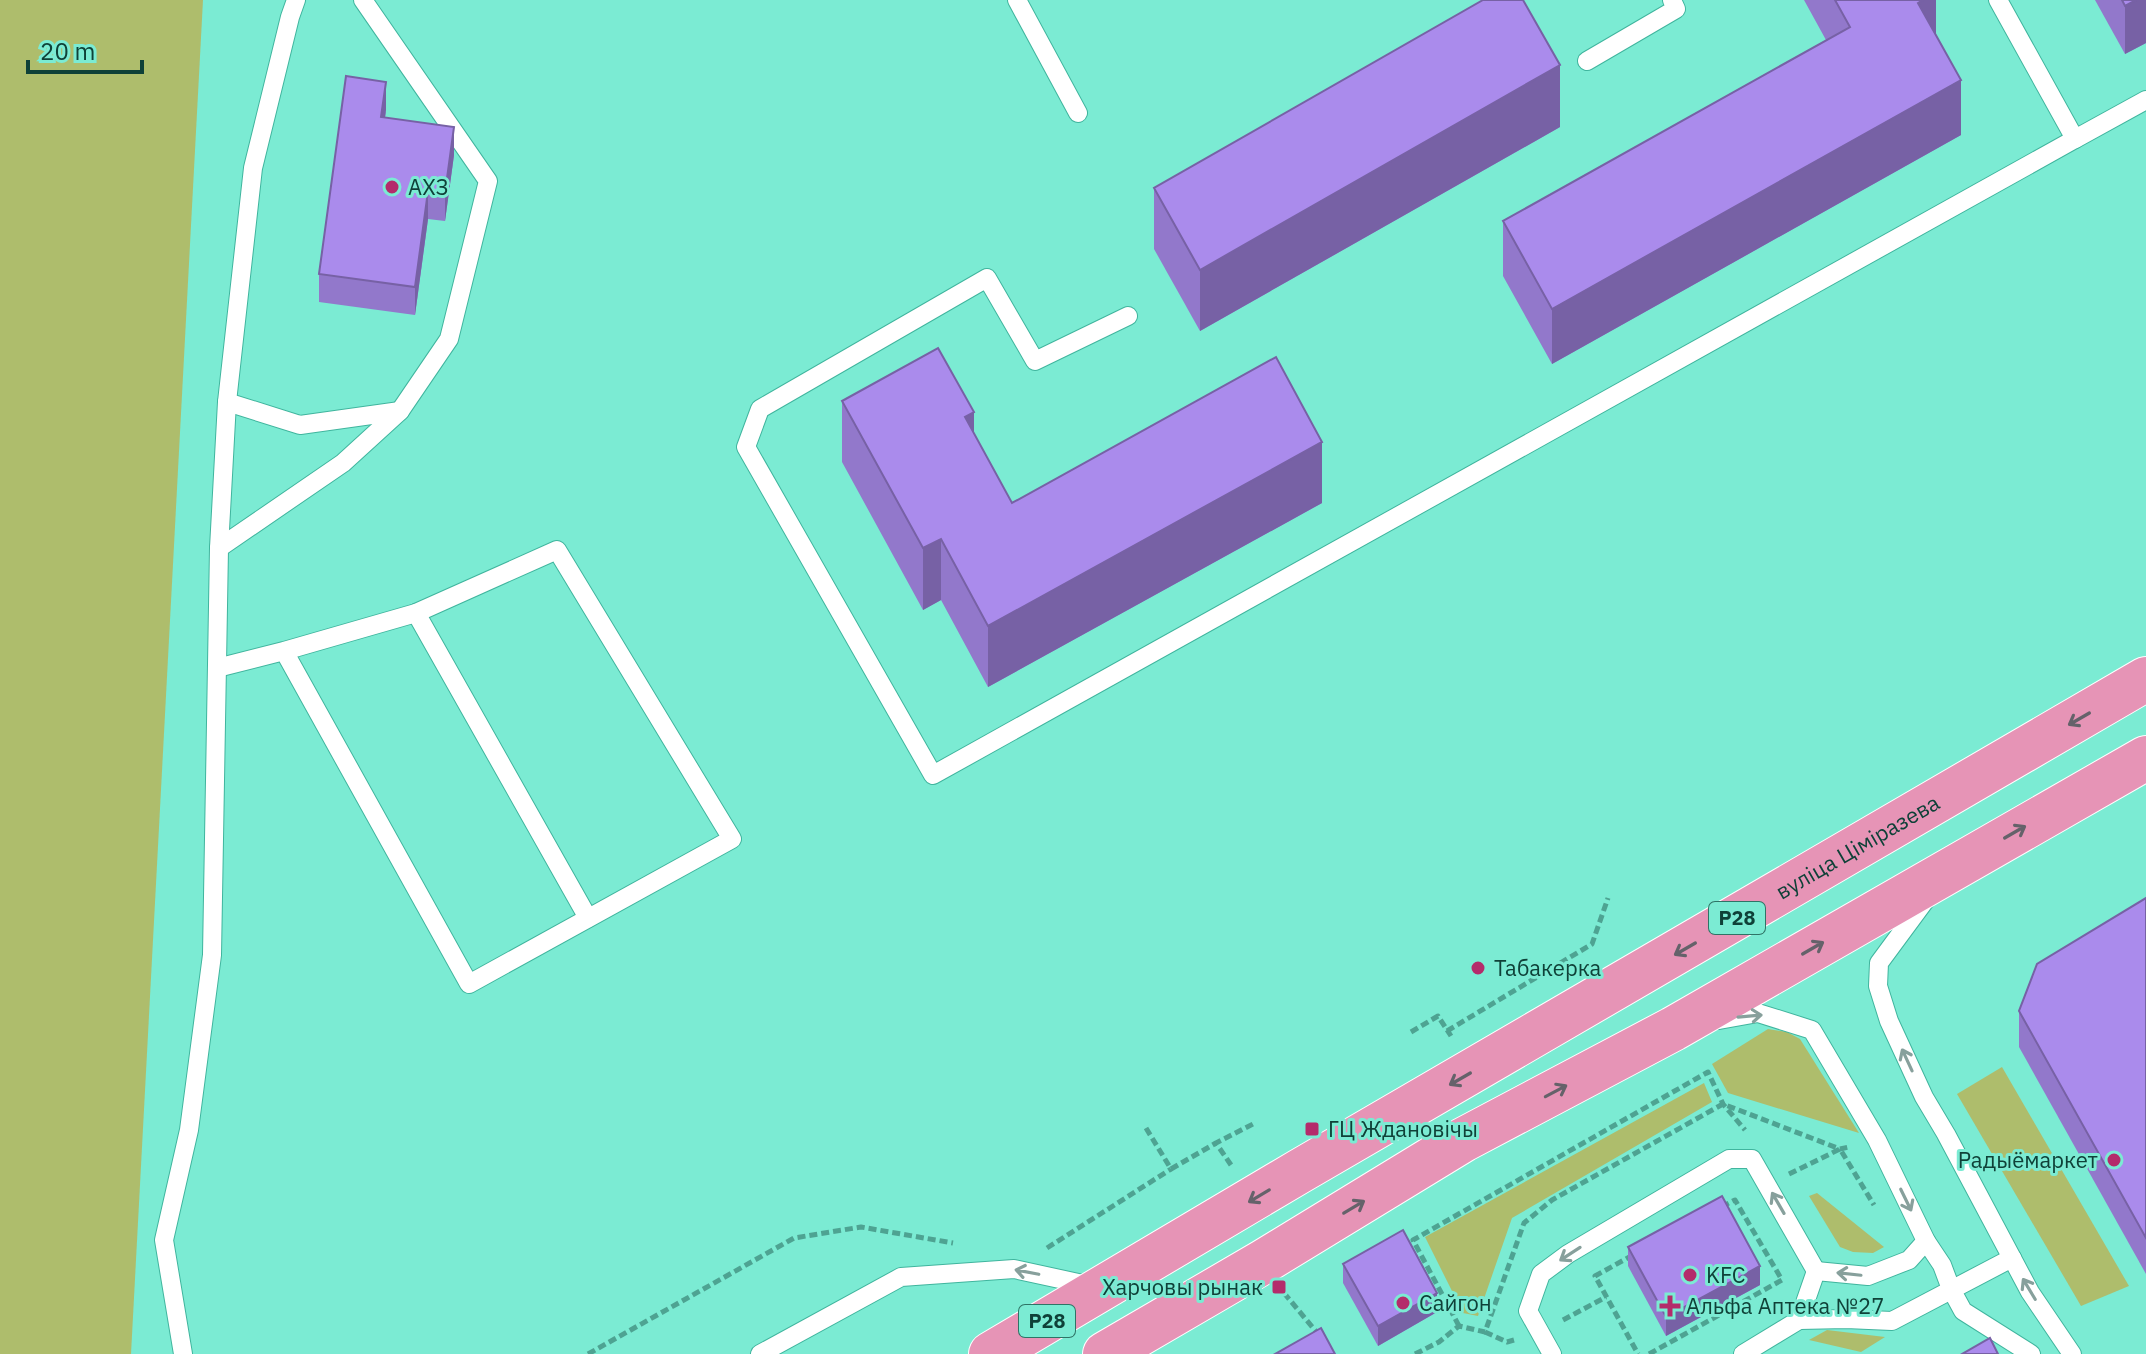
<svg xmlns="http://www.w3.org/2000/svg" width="2146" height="1354" viewBox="0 0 2146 1354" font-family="'IBM Plex Sans',sans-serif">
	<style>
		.green { fill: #aebd6c }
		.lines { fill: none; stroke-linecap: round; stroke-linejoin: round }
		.service-casing { stroke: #40b59e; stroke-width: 20 }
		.primary-casing { stroke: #fff; stroke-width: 46 }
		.path { stroke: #4ea392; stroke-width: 5; stroke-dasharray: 8 4; stroke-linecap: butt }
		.service { stroke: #fff; stroke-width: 18 }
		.primary { stroke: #e694b6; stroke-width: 44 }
		.wall { fill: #9278cb }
		.shaded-wall { fill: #7761a5 }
		.building { fill: #aa8bec; stroke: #7761a5; stroke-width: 2 }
		.oneway { stroke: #65626a }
		.oneway2 { stroke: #87a09c }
		.poi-dot { fill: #b42b6b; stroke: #7bebd3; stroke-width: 3 }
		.labels { text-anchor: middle; stroke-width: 6; stroke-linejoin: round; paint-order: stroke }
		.shield { fill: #7bebd3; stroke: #2f7466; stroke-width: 2 }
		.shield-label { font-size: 20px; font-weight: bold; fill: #0f4138 }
		.poi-label { font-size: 22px; fill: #0f4138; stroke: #7bebd3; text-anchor: start }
		.street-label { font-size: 22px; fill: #0f4138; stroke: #7bebd3 }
	</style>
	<rect width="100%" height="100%" fill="#7bebd3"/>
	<g class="green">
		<path d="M0,0H203L131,1354H0Z"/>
		<path d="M1768,1029L1787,1032L1800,1039L1859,1133L1728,1093L1712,1064Z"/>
		<path d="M2002,1067L2129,1286L2081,1306L1957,1094Z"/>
		<path d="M1704,1083L1712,1102L1512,1218L1478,1316L1463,1313L1425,1237Z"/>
		<path d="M1817,1193L1884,1247L1873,1253L1853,1252L1840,1247L1809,1196Z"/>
		<path d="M1827,1330L1885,1337L1861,1352L1809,1340Z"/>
	</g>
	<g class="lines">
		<g class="service-casing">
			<g id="service">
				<path d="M1017,0L1078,113"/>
				<path d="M1998,0L2075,139L2146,100"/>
				<path d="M1587,61L1676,9L1672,0"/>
				<path d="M1128,316L1035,361L987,278L760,409L746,447L933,775L2075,139"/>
				<path d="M227,402L300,425L400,411"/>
				<path d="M219,548L343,463L400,411L449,339L488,181L363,0"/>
				<path d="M416,613L588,918"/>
				<path d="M217,668L284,651L469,984L732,839L557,550L416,613L284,651"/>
				<path d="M1927,898L1879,963L1878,986L1889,1021L1924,1097L1946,1134L2030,1292L2072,1354"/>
				<path d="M1719,1020L1758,1013L1812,1030L1877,1140L1926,1241L1942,1265L1951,1289L1963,1311L2031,1354"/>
				<path d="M1816,1271L1868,1276L1909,1260L1926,1241"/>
				<path d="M1799,1320L1846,1319L1892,1321L2012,1258"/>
				<path d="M183,1354L164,1240L189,1130L212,955L219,548L227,402L253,168L290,17L296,0"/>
				<path d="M760,1354L901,1277L1014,1269L1092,1286"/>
				<path d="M1552,1354L1528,1311L1541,1274L1568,1254L1729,1159H1752L1816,1271L1799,1320L1743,1354"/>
			</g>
		</g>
		<g class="primary-casing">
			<g id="primary">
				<path id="s1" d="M991,1354L1300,1171L2146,679"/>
				<path d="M1105,1354L1263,1262L1463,1140L1673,1029L2146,758"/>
			</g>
		</g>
		<g class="path">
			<path d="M1447,1031L1592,944L1608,898"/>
			<path d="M1411,1032L1438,1016L1451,1036"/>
			<path d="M1146,1128L1171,1169L1216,1143"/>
			<path d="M1231,1165L1216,1143L1255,1123"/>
			<path d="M1789,1174L1840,1149L1874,1205"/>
			<path d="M1047,1248L1171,1169"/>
			<path d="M1633,1255L1595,1276L1638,1354"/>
			<path d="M1284,1293L1319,1335"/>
			<path d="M1563,1320L1606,1297"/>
			<path d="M1459,1326L1413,1240L1708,1072L1723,1104L1745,1130"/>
			<path d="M1485,1332L1507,1342L1514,1340"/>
			<path d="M588,1354L794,1238L861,1227L953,1243"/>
			<path d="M1415,1354L1439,1342L1459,1326L1485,1332L1524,1223L1552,1200L1723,1104L1840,1149L1849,1147"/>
			<path d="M1649,1354L1782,1280L1735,1200L1723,1206"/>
		</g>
		<use href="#service" class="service"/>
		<use href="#primary" class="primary"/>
	</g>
	<g class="wall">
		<path d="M1804,0H1936V36L1961,135L1552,364L1503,276V221L1826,40Z"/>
		<path d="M2095,0H2146V43L2125,54Z"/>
		<path d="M386,110L385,118L454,155L445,221L428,219L415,315L319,302V274Z"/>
		<path d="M1560,127L1200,331L1154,249V188Z"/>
		<path d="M842,401L974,434L1012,503H1322L988,687L941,600L923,610L842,462Z"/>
		<path d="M2146,898V1274L2019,1047V1011Z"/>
		<path d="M1628,1247L1760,1285L1666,1336L1628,1266Z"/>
		<path d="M1343,1264L1437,1312L1378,1346L1343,1283Z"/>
	</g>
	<g class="shaded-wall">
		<path d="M1923,0H1936V47L1918,3Z"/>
		<path d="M2136,0H2146V43L2125,54V6Z"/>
		<path d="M1560,65V127L1200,331V270Z"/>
		<path d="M1961,80V135L1552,364V309Z"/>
		<path d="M386,82V110L381,145V117Z"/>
		<path d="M454,127V155L445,221V193Z"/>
		<path d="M428,191V219L415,315V287Z"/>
		<path d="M974,412V474L965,417Z"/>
		<path d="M1322,442V503L988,687V626Z"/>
		<path d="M941,539V600L923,610V548Z"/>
		<path d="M1760,1266V1285L1666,1336V1317Z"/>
		<path d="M1437,1293V1312L1378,1346V1326Z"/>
	</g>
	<g class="building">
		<path d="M1483,0H1523L1560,65L1200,270L1154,188Z"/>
		<path d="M1835,0H1923L1918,3L1961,80L1552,309L1503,221L1850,27Z"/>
		<path d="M2122,0H2136L2125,6Z"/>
		<path d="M346,76L386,82L381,117L454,127L445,193L428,191L415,287L319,274Z"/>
		<path d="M938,348L974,412L965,417L1012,503L1276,357L1322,442L988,626L941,539L923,548L842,401Z"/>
		<path d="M2146,898V1238L2019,1011L2037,964Z"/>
		<path d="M1722,1196L1760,1266L1666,1317L1628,1247Z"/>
		<path d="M1403,1230L1437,1293L1378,1326L1343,1264Z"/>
		<path d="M1321,1328L1335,1354H1275Z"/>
		<path d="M1990,1338L1998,1354H1962Z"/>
	</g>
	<defs><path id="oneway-shaft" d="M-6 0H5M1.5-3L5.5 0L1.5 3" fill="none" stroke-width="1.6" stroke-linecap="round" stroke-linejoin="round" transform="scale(2)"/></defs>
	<g class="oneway">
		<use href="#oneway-shaft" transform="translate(2079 719) rotate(150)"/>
		<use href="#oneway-shaft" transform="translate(2015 832) rotate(-30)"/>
		<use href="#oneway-shaft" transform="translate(1813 948) rotate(-30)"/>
		<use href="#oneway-shaft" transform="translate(1685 949) rotate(150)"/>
		<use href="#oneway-shaft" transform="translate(1460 1079) rotate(150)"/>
		<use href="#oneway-shaft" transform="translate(1556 1091) rotate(-28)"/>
		<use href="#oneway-shaft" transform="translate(1259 1196) rotate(149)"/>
		<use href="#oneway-shaft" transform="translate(1354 1207) rotate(-31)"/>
	</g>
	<g class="oneway2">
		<use href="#oneway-shaft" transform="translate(1750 1016) rotate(-5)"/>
		<use href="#oneway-shaft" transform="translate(1907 1060) rotate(-115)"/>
		<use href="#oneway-shaft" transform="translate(1906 1200) rotate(64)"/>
		<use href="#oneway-shaft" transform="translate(1778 1203) rotate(-120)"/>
		<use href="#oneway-shaft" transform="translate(1570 1254) rotate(147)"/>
		<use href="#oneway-shaft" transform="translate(1027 1272) rotate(-169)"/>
		<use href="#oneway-shaft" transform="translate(1849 1274) rotate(-174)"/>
		<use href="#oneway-shaft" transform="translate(2029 1289) rotate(-121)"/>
	</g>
	<g class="poi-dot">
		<circle cx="392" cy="187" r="8"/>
		<circle cx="1478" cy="968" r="8"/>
		<rect x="1304" y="1121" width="16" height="16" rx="4"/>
		<circle cx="2114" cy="1160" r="8"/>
		<circle cx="1690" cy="1275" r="8"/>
		<rect x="1271" y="1279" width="16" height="16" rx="4"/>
		<circle cx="1403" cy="1303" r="8"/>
		<path d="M1666 1294h8v8h8v8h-8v8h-8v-8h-8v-8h8z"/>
	</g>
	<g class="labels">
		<g class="shield">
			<rect x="1709" y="902" width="56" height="32" rx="6"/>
			<rect x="1019" y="1305" width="56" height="32" rx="6"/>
		</g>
		<g class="shield-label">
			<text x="1737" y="925">Р28</text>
			<text x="1047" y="1328">Р28</text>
		</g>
		<g class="poi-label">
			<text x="408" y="195">АХЗ</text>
			<text x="1494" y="976">Табакерка</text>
			<text x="1328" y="1137">ГЦ Ждановічы</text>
			<text x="2098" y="1168" text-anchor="end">Радыёмаркет</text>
			<text x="1706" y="1283">KFC</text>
			<text x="1263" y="1295" text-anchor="end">Харчовы рынак</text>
			<text x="1419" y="1311">Сайгон</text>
			<text x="1686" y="1314">Альфа Аптека №27</text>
		</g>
		<g class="street-label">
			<text dy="8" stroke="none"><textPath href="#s1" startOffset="1004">вуліца Ціміразева</textPath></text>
		</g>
	</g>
	<path d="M28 60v12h114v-12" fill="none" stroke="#0f4138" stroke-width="4"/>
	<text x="40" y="60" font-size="24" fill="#0f4138" stroke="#7bebd3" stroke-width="6" paint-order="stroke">20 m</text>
</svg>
